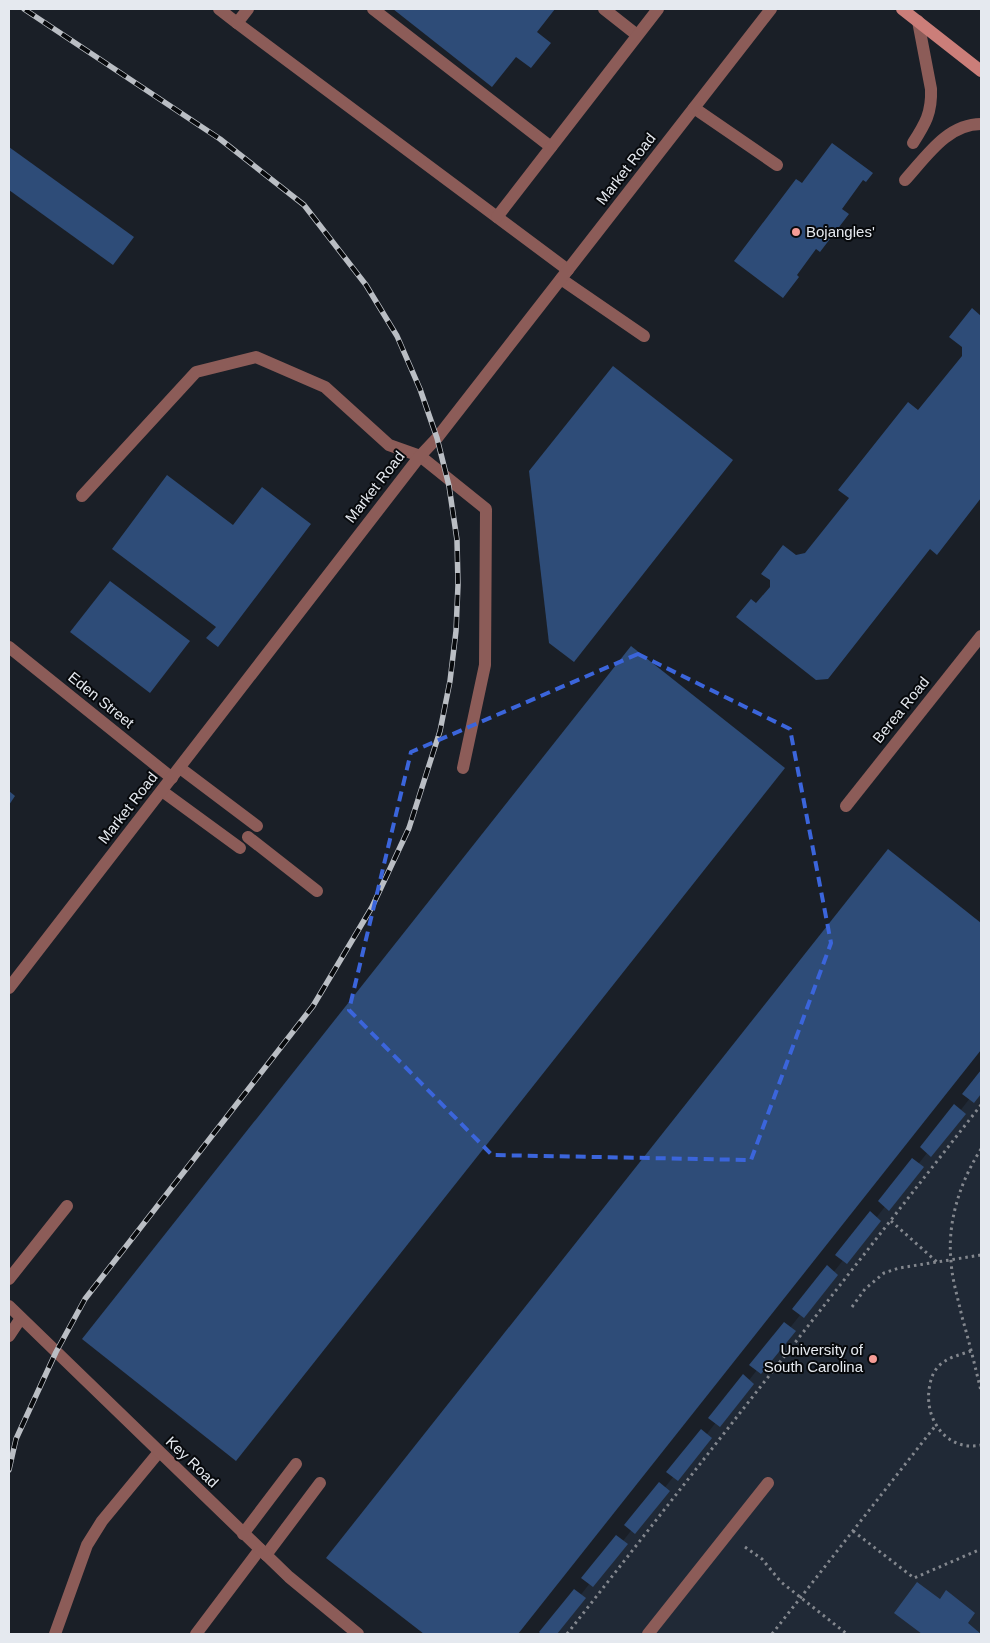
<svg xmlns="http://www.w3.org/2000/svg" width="990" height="1643" viewBox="0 0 990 1643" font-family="Arial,sans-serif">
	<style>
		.built { fill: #202936 }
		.building { fill: #2e4c78 }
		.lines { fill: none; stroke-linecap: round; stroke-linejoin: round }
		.path { stroke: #83878e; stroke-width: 3; stroke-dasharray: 2.5 4; stroke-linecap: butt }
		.lane { stroke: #8c5c58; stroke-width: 12 }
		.street { stroke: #8c5c58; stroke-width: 12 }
		.secondary { stroke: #cb7e79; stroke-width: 12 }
		.rail-casing { stroke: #babec4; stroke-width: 5.5 }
		.rail { stroke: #07090c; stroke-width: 4; stroke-dasharray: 11; stroke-linecap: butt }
		.marked { fill: none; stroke: #3b65db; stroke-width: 4; stroke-dasharray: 10 6; stroke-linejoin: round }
		.poi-dot { fill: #f59c96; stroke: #07090c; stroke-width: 2 }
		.labels { text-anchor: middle; stroke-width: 4; stroke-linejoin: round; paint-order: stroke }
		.street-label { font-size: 15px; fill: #e5e9ef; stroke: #07090c }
		.poi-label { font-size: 15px; fill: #e5e9ef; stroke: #07090c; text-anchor: start }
	</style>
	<rect width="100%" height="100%" fill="#1a1f27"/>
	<path class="built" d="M981,1084V1634H550Z"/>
	<g class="building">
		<path d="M393,9H555L537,32L551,43L531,68L516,57L492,87Z"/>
		<path d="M832,143L873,173L866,182L863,180L842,209L849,214L820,252L816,249L797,275L799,277L783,298L734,261L796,179L802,183Z"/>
		<path d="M9,147L134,237L113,265L9,190Z"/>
		<path d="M972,308L981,316V498L937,555L930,549L828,679L816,680L736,617L751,599L756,603L770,587V580L761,574L783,545L796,555L805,553L849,498L838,490L908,402L918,410L962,356V347L949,337Z"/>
		<path d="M613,366L733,460L574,662L549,643L529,471Z"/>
		<path d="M167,475L233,525L262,487L311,524L218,647L206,638L216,627L112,549Z"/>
		<path d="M110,581L190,641L150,693L70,632Z"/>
		<path d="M631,646L785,768L236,1461L82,1339Z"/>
		<path d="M9,791L15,796L9,805Z"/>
		<path d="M888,849L981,923V1050L518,1634H424L326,1558Z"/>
		<path d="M981,1070V1094L974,1103L962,1094Z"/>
		<path d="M954,1104L966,1114L931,1157L920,1147Z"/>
		<path d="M912,1158L924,1167L889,1211L878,1201Z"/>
		<path d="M870,1211L881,1221L847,1264L835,1255Z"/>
		<path d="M827,1265L838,1275L804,1318L792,1309Z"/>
		<path d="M784,1322L796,1331L761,1374L749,1365Z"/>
		<path d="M743,1374L754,1384L720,1427L708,1418Z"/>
		<path d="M701,1429L712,1438L678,1481L666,1472Z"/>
		<path d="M659,1482L670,1491L635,1534L624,1525Z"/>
		<path d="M616,1535L628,1544L593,1587L581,1578Z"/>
		<path d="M917,1582L940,1599L946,1590L975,1613L968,1623L981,1634H922L894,1613Z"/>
		<path d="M574,1589L586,1598L557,1634H541L539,1632Z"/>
	</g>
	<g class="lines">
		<g class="path">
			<path d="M981,1149C960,1182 947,1222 951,1261C952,1280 958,1298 962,1317C969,1341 975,1366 981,1391"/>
			<path d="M891,1221L937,1262"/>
			<path d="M852,1307L865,1289L884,1273L899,1268L981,1255"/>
			<path d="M971,1351C959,1355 945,1358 937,1368C932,1374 930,1382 929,1390C925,1421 948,1452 981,1445"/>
			<path d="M853,1531L914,1578L981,1549"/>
			<path d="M745,1547L762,1559L781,1582L847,1634"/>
			<path d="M567,1634L981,1105"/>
			<path d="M772,1634L936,1425"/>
		</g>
		<g class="lane">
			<path d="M219,9L237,23"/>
			<path d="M248,9L237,23L568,270"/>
			<path d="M373,9L551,147"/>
			<path d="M604,9L637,35"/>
			<path d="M694,108L777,165"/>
			<path d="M913,143C925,124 932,113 931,89L918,21"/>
			<path d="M905,180C926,157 947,124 981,124"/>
			<path d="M497,217L658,9"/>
			<path d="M561,279L644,336"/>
			<path d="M82,496L196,372L256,357L325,387L389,445L420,456L486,509L485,665L463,768"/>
			<path d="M180,768L257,826"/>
			<path d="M162,791L240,848"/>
			<path d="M248,837L317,891"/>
			<path d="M9,1279L67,1206"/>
			<path d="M9,1336L21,1318"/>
			<path d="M243,1534L296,1464"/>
			<path d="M266,1555L320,1483"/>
			<path d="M55,1634L87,1545L102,1521L159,1452"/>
			<path d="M196,1634L260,1549"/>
			<path d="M648,1634L768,1483"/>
		</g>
		<g class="street">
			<path d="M9,647L172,778"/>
			<path d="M846,806L981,636"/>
			<path d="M9,988L420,456L437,438L771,9"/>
			<path d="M9,1306L289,1577L358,1634"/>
		</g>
		<path class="secondary" d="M902,9L981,71"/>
		<g class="rail-casing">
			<path id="rail" d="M9,1470L16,1439L56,1352L85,1299L313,1006L372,907L409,828L440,731L450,681L456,631L458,585L457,540L449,486L437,438L420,389L397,336L366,285L304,205L220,139L24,9"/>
		</g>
		<use href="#rail" class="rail"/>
	</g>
	<path class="marked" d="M638,654L790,729L831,943L751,1160L492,1155L349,1010L411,752Z"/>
	<g class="poi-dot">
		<circle cx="796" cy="232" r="5"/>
		<circle cx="873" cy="1359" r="5"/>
	</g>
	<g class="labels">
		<g class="street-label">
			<text transform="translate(626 169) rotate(-52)" y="5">Market Road</text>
			<text transform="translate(375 487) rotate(-52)" y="5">Market Road</text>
			<text transform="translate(101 700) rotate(39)" y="5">Eden Street</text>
			<text transform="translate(901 710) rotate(-51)" y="5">Berea Road</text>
			<text transform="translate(128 808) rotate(-52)" y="5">Market Road</text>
			<text transform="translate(192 1462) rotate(44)" y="5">Key Road</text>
		</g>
		<g class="poi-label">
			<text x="806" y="237">Bojangles'</text>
			<text x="863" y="1355" text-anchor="end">University of<tspan x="863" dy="17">South Carolina</tspan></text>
		</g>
	</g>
	<rect width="990" height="1643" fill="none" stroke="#e5e9ef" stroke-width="20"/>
</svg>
